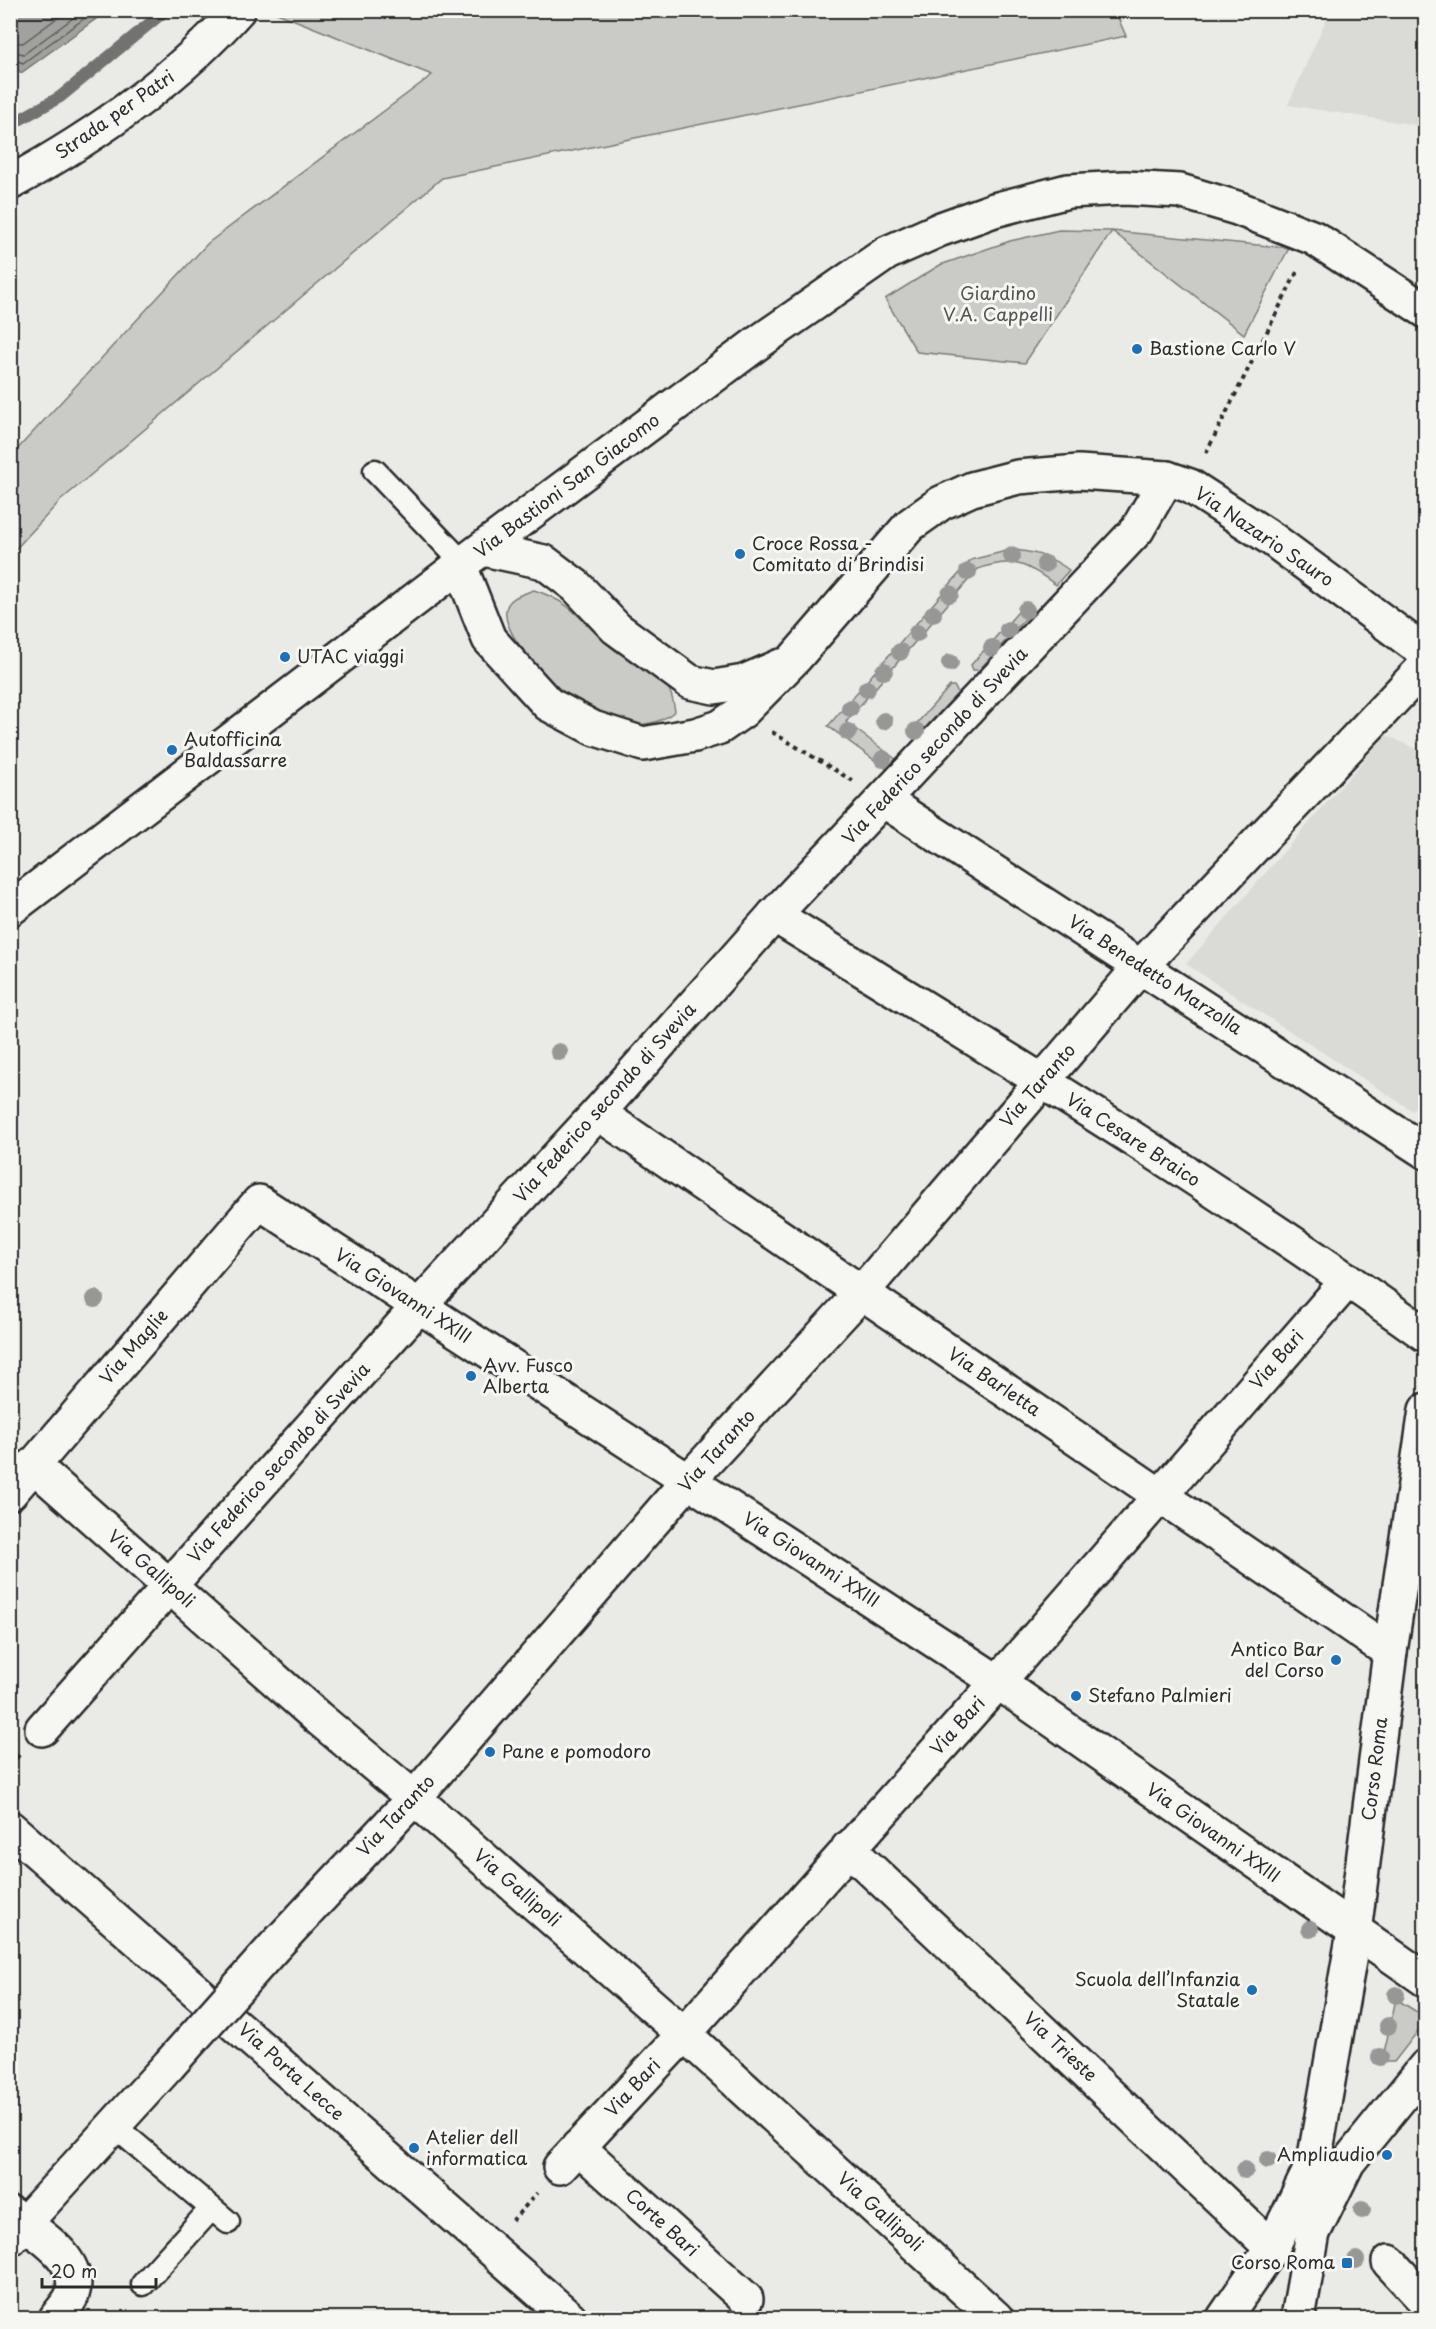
<svg xmlns="http://www.w3.org/2000/svg" width="1436" height="2329" viewBox="0 0 1436 2329" font-family="'Playpen Sans',sans-serif">
	<style>
		.built { fill: #dadad6 }
		.green { fill: #cacac7; stroke: #7a7a79; stroke-width: 1.5 }
		.water { fill: #a1a19e; stroke: #727270; stroke-width: 1.5 }
		.lines { fill: none; stroke-linecap: round; stroke-linejoin: round }
		.shore { stroke: #5a5a59; stroke-width: 1.5 }
		.stream { stroke: #727270; stroke-width: 12 }
		.service-casing { stroke: #2b2b2b; stroke-width: 27 }
		.minor-casing { stroke: #2b2b2b; stroke-width: 38 }
		.tertiary-casing { stroke: #2b2b2b; stroke-width: 38 }
		.path { stroke: #2b2b2b; stroke-width: 4; stroke-dasharray: 4.5 4.5; stroke-linecap: butt }
		.service { stroke: #f6f6f2; stroke-width: 22 }
		.minor { stroke: #f6f6f2; stroke-width: 33 }
		.tertiary { stroke: #f6f6f2; stroke-width: 33 }
		.minor-bridge-casing { stroke: #2b2b2b; stroke-width: 38; stroke-linecap: butt }
		.minor-bridge { stroke: #f6f6f2; stroke-width: 33 }
		.tree { fill: #979795 }
		.poi-dot { fill: #1f6fb2; stroke: #f6f6f2; stroke-width: 2 }
		.labels { text-anchor: middle; stroke-width: 6; stroke-linejoin: round; paint-order: stroke }
		.street-label { font-size: 18px; fill: #2b2b2b; stroke: #f6f6f2 }
		.park-label { font-size: 18px; fill: #535352; stroke: #f6f6f2 }
		.poi-label { font-size: 18px; fill: #2b2b2b; stroke: #f6f6f2; text-anchor: start }
	</style>
	<rect width="100%" height="100%" fill="#eaeae6"/>
	<filter id="ink" filterUnits="userSpaceOnUse"><feTurbulence type="fractalNoise" baseFrequency=".0167" numOctaves="2"/><feDisplacementMap in="SourceGraphic" scale="12" xChannelSelector="R" yChannelSelector="G"/><feConvolveMatrix kernelMatrix="1 2 1 2 8 2 1 2 1" color-interpolation-filters="sRGB"/></filter>
	<g filter="url(#ink)">
		<g class="built">
			<path d="M1330,11H1425V128L1410,124L1288,105Z"/>
			<path d="M1386,735L1425,753L1426,1090L1413,1111L1186,964Z"/>
		</g>
		<g class="green">
			<path d="M1115,11L1126,36L442,178L60,501L11,554V456L208,243L432,75L272,11Z"/>
			<path d="M1059,230L1112,231L1289,248L1244,334L1112,231L1025,363L917,352L885,299L940,265L1010,241Z"/>
			<path d="M1010,550C1033,551 1050,556 1069,570L1056,585C1026,563 1013,557 978,569L846,722L897,760L888,770L828,726L971,560Z"/>
			<path d="M534,590C577,604 581,623 612,648C628,660 648,668 663,681C671,689 673,700 675,711C657,727 629,728 605,720C577,710 501,642 506,610C508,597 524,594 534,590Z"/>
			<path d="M1026,603H1029L1033,610L979,670H973L971,665Z"/>
			<path d="M950,686H954L958,693L919,735L913,736L911,730Z"/>
			<path d="M1396,1999L1425,2017V2022L1394,2062H1384L1383,2057Z"/>
		</g>
		<path class="water" d="M10,11L11,10L107,11L21,73L11,62Z"/>
		<g class="lines">
			<g class="shore">
				<path d="M10,42L23,43L68,10"/>
				<path d="M10,51L24,54L84,10"/>
				<path d="M10,58L23,63L96,10"/>
			</g>
			<path class="stream" d="M10,125L60,97L166,10"/>
			<g class="service-casing">
				<g id="service">
					<path d="M375,471L463,563"/>
					<path d="M114,2126L228,2222"/>
					<path d="M143,2284L211,2209"/>
				</g>
			</g>
			<g class="minor-casing">
				<g id="minor">
					<path d="M10,183C94,137 174,82 238,10"/>
					<path d="M883,800L1426,1152"/>
					<path d="M774,915C994,1051 1215,1185 1426,1335"/>
					<path d="M598,1113L1390,1652"/>
					<path d="M33,1465L317,1717L414,1798L684,2034L996,2318"/>
					<path d="M10,1493L259,1202L998,1682L1426,1980"/>
					<path d="M42,1729L419,1306L598,1113L774,915L1137,530L1167,478"/>
					<path d="M848,1848L1272,2248"/>
					<path d="M274,1947L414,1798L688,1481L862,1292L1141,966L1426,665"/>
					<path d="M578,2147L746,2299"/>
					<path d="M560,2167L684,2034L998,1682L1348,1280"/>
					<path d="M10,2213C34,2232 84,2258 72,2295C69,2303 61,2311 56,2318"/>
					<path d="M10,2239L169,2065"/>
					<path d="M1389,2262L1426,2302"/>
				</g>
			</g>
			<g class="tertiary-casing">
				<g id="tertiary">
					<path d="M484,549L544,562L576,586L616,628L690,682L714,687L744,682L781,666"/>
					<path d="M460,566L489,639L548,704L593,728L643,744L695,735L720,727L743,711L795,658L910,525L941,503L972,489L1018,477L1079,472L1167,478L1190,486L1272,539L1426,653"/>
					<path d="M10,909L463,563L759,342L887,253L941,229L994,210L1068,191L1125,188L1180,191L1237,208L1314,238L1426,311"/>
					<path d="M10,1828L570,2318"/>
					<path d="M1224,2318L1272,2248L1314,2162L1354,1932L1390,1652L1426,1410"/>
					<path d="M1298,2318L1313,2233L1348,2162L1426,2066"/>
				</g>
			</g>
			<g class="path">
				<path d="M1206,453L1298,270"/>
				<path d="M772,732L853,781"/>
				<path d="M10,1765L20,1754"/>
				<path d="M512,2221L537,2193"/>
			</g>
			<use href="#service" class="service"/>
			<use href="#minor" class="minor"/>
			<use href="#tertiary" class="tertiary"/>
			<g class="minor-bridge-casing">
				<path id="minor-bridge" d="M169,2065L274,1947"/>
			</g>
			<use href="#minor-bridge" class="minor-bridge"/>
		</g>
		<g class="tree">
			<circle cx="1012" cy="556" r="9"/>
			<circle cx="1045" cy="564" r="9"/>
			<circle cx="968" cy="572" r="9"/>
			<circle cx="950" cy="594" r="9"/>
			<circle cx="1026" cy="610" r="9"/>
			<circle cx="933" cy="614" r="9"/>
			<circle cx="1008" cy="630" r="9"/>
			<circle cx="917" cy="633" r="9"/>
			<circle cx="992" cy="648" r="9"/>
			<circle cx="900" cy="652" r="9"/>
			<circle cx="950" cy="663" r="9"/>
			<circle cx="884" cy="671" r="9"/>
			<circle cx="867" cy="689" r="9"/>
			<circle cx="850" cy="708" r="9"/>
			<circle cx="884" cy="721" r="9"/>
			<circle cx="916" cy="731" r="9"/>
			<circle cx="848" cy="732" r="9"/>
			<circle cx="883" cy="759" r="9"/>
			<circle cx="559" cy="1052" r="9"/>
			<circle cx="95" cy="1299" r="9"/>
			<circle cx="1310" cy="1929" r="9"/>
			<circle cx="1396" cy="1995" r="9"/>
			<circle cx="1388" cy="2026" r="9"/>
			<circle cx="1380" cy="2057" r="9"/>
			<circle cx="1268" cy="2160" r="9"/>
			<circle cx="1245" cy="2170" r="9"/>
			<circle cx="1362" cy="2210" r="9"/>
			<circle cx="1356" cy="2260" r="9"/>
		</g>
	</g>
	<g class="poi-dot">
		<circle cx="1137" cy="349" r="6"/>
		<circle cx="740" cy="554" r="6"/>
		<circle cx="285" cy="657" r="6"/>
		<circle cx="172" cy="750" r="6"/>
		<circle cx="471" cy="1376" r="6"/>
		<circle cx="1336" cy="1660" r="6"/>
		<circle cx="1076" cy="1696" r="6"/>
		<circle cx="490" cy="1752" r="6"/>
		<circle cx="1252" cy="1990" r="6"/>
		<circle cx="414" cy="2148" r="6"/>
		<circle cx="1387" cy="2155" r="6"/>
		<rect x="1341" y="2257" width="12" height="12" rx="3"/>
	</g>
	<g class="labels">
		<g class="street-label">
			<text transform="translate(115 115) rotate(-35)" y="6">Strada per Patri</text>
			<text transform="translate(567 486) rotate(-37)" y="6">Via Bastioni San Giacomo</text>
			<text transform="translate(1264 537) rotate(34)" y="6">Via Nazario Sauro</text>
			<text transform="translate(935 746) rotate(-47)" y="6">Via Federico secondo di Svevia</text>
			<text transform="translate(1155 975) rotate(33)" y="6">Via Benedetto Marzolla</text>
			<text transform="translate(1038 1086) rotate(-49)" y="6">Via Taranto</text>
			<text transform="translate(605 1103) rotate(-48)" y="6">Via Federico secondo di Svevia</text>
			<text transform="translate(1133 1140) rotate(33)" y="6">Via Cesare Braico</text>
			<text transform="translate(403 1296) rotate(33)" y="6">Via Giovanni XXIII</text>
			<text transform="translate(134 1347) rotate(-49)" y="6">Via Maglie</text>
			<text transform="translate(1277 1360) rotate(-49)" y="6">Via Bari</text>
			<text transform="translate(994 1382) rotate(34)" y="6">Via Barletta</text>
			<text transform="translate(717 1451) rotate(-48)" y="6">Via Taranto</text>
			<text transform="translate(279 1463) rotate(-48)" y="6">Via Federico secondo di Svevia</text>
			<text transform="translate(811 1560) rotate(33)" y="6">Via Giovanni XXIII</text>
			<text transform="translate(151 1569) rotate(41)" y="6">Via Gallipoli</text>
			<text transform="translate(958 1726) rotate(-48)" y="6">Via Bari</text>
			<text transform="translate(1375 1769) rotate(-83)" y="6">Corso Roma</text>
			<text transform="translate(396 1816) rotate(-47)" y="6">Via Taranto</text>
			<text transform="translate(1213 1833) rotate(35)" y="6">Via Giovanni XXIII</text>
			<text transform="translate(517 1888) rotate(41)" y="6">Via Gallipoli</text>
			<text transform="translate(1060 2047) rotate(43)" y="6">Via Trieste</text>
			<text transform="translate(291 2072) rotate(42)" y="6">Via Porta Lecce</text>
			<text transform="translate(633 2088) rotate(-47)" y="6">Via Bari</text>
			<text transform="translate(880 2212) rotate(42)" y="6">Via Gallipoli</text>
			<text transform="translate(662 2223) rotate(42)" y="6">Corte Bari</text>
		</g>
		<g class="park-label">
			<text x="998" y="300">Giardino<tspan x="998" dy="21">V.A. Cappelli</tspan></text>
		</g>
		<g class="poi-label">
			<text x="1149" y="355">Bastione Carlo V</text>
			<text x="752" y="550">Croce Rossa -<tspan x="752" dy="21">Comitato di Brindisi</tspan></text>
			<text x="297" y="663">UTAC viaggi</text>
			<text x="184" y="746">Autofficina<tspan x="184" dy="21">Baldassarre</tspan></text>
			<text x="483" y="1372">Avv. Fusco<tspan x="483" dy="21">Alberta</tspan></text>
			<text x="1324" y="1656" text-anchor="end">Antico Bar<tspan x="1324" dy="21">del Corso</tspan></text>
			<text x="1088" y="1702">Stefano Palmieri</text>
			<text x="502" y="1758">Pane e pomodoro</text>
			<text x="1240" y="1986" text-anchor="end">Scuola dell’Infanzia<tspan x="1240" dy="21">Statale</tspan></text>
			<text x="426" y="2144">Atelier dell<tspan x="426" dy="21">informatica</tspan></text>
			<text x="1375" y="2161" text-anchor="end">Ampliaudio</text>
			<text x="1335" y="2269" text-anchor="end">Corso Roma</text>
		</g>
	</g>
	<rect width="1436" height="2329" fill="none" stroke="#f6f6f2" stroke-width="36"/>
	<rect x="18" y="18" width="1400" height="2293" fill="none" stroke="#2b2b2b" stroke-width="2" filter="url(#ink)"/>
	<path d="M42 2278v9h114v-9" fill="none" stroke="#2b2b2b" stroke-width="3"/>
	<text x="51" y="2278" font-size="18" fill="#2b2b2b" stroke="#f6f6f2" stroke-width="4.5" paint-order="stroke">20 m</text>
</svg>
